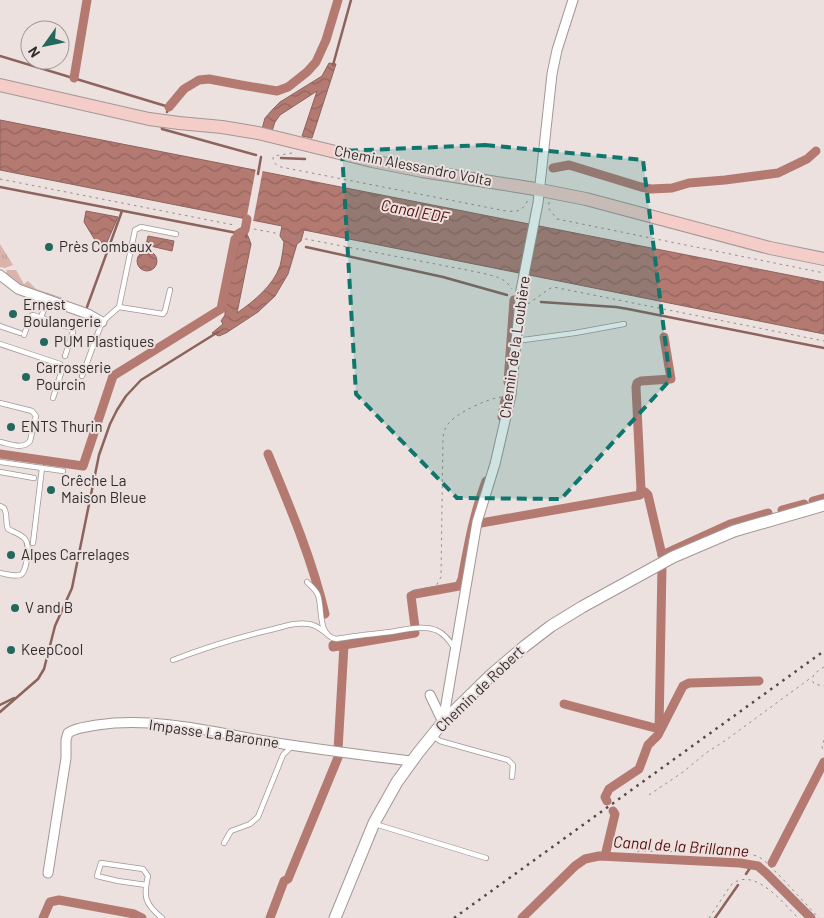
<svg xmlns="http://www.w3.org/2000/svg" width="824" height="918" viewBox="0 0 824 918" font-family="Barlow,sans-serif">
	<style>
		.grass { fill: url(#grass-tufts) }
		.water { fill: url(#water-waves); stroke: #8c635d }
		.pier { fill: #ece1df }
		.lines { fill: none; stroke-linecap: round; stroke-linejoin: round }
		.stream { stroke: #8c635d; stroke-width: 2.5 }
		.canal { stroke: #b47a72; stroke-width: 9 }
		.service-casing { stroke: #a19795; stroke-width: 6 }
		.minor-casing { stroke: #a19795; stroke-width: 11 }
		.tertiary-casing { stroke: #a19795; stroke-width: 13 }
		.secondary-casing { stroke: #a19795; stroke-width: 14 }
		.path { stroke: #958e8c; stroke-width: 1; stroke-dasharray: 2.5 4; stroke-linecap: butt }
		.service { stroke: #fff; stroke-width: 4.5 }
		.minor { stroke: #fff; stroke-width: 9 }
		.tertiary { stroke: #fff; stroke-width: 11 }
		.secondary { stroke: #f4ccc8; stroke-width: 12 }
		.rail { stroke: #504b4a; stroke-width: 2.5; stroke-dasharray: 2.5 5; stroke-linecap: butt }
		.marked { fill: #0f766e; fill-opacity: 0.2; stroke: #0f766e; stroke-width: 4; stroke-dasharray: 10 6; stroke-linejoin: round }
		.poi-dot { fill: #23685c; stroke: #ece1df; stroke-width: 2 }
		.labels { text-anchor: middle; stroke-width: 4; stroke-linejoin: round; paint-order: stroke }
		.street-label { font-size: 15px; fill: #302c2b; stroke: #ece1df }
		.poi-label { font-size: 15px; fill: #302c2b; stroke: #ece1df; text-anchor: start }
		.water-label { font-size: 16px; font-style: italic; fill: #560e0b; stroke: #ece1df }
	</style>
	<defs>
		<pattern id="grass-tufts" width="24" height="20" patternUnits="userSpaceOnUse" patternTransform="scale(1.25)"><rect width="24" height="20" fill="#dbb3ad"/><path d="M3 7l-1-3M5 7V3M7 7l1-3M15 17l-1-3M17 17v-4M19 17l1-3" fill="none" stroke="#bc9a95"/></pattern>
		<pattern id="water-waves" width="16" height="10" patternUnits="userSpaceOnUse" patternTransform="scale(1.25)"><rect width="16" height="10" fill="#b47a72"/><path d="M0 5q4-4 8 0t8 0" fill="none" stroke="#93645e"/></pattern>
	</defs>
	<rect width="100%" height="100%" fill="#ece1df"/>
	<g class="grass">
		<path d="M0,244L13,265L5,268L0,267Z"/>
		<path d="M7,270H16L24,284L28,281L36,289L63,298L62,301C39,293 24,290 6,273Z"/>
		<path d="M0,450L35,456L34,463L0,457Z"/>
	</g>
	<g class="water">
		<path d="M329,63L336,64L312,138L302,136L317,91L280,115L275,122L272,131L262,129L265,118L273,109L280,102L322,76Z"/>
		<path d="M0,120L824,282V334L304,230L301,241L297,244L288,274L275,296L258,312L226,333L219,336L212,333L223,324L221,321L225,315V307L239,241L244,235L248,236L251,244L237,313C254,301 273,286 280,266C282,258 283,250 284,242L280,236L282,226L0,170Z"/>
		<path d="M86,211L118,217L104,249L98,245L84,222Z"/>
		<path d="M148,236L174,241L172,251L146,245Z"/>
		<circle cx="147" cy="261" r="10"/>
	</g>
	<path class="pier" d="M256,168L263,169L253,222L246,221Z"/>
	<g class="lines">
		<g class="stream">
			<path d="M0,56L169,107L167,112"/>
			<path d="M333,65L351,0"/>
			<path d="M162,127V129L256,155"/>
			<path d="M281,158L305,159"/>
			<path d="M258,174L261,157"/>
			<path d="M0,187L237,233"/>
			<path d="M246,237L249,218"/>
			<path d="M306,247L443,277L507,295"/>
			<path d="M541,302L616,307L628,309L824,348"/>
			<path d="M87,307L122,211"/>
			<path d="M0,705L14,698"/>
			<path d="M0,712L38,679L44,669L55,626L72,588L99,455L110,424L117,410L126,396L141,380L218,332"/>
			<path d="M746,874L752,865"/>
			<path d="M715,918L738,885"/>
		</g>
		<g class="canal">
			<path d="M74,78L87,0"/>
			<path d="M169,107L184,89L199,80L209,79L241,85L277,91L288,87L307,72L316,62L326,40L338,0"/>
			<path d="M553,168L569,165L641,187L651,189L672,188L689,183L725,180L778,173L807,159L816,151"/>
			<path d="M508,382L514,300"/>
			<path d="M502,417L505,400"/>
			<path d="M0,454L83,466L113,376L221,309L235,239L239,236L238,234L245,230L247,219"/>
			<path d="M268,454C290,507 312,559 325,614"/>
			<path d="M813,501L824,498"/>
			<path d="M782,510L804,504"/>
			<path d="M481,523L640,495L641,490"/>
			<path d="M662,555L648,495L645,492L641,490L636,387L637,383L641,381L671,379L664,337"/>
			<path d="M662,555L730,524L768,513"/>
			<path d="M415,627L411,596L415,594L459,586L462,579C468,546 474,513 486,481"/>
			<path d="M333,645V647L344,645L338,750"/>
			<path d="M344,645L415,633"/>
			<path d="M564,704L659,729"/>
			<path d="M659,730L662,566"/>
			<path d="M607,801L605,797L609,789L639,769L648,745L658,735L683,686L689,683L759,681"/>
			<path d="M605,856L615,814L613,811"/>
			<path d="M772,863L824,762"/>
			<path d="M43,918L50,902L59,900L134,914L142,918"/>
			<path d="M270,918L284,881L288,879L339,755"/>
			<path d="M522,918L575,866L585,859L599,856L740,863L758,866L766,873L811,918"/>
		</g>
		<g class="service-casing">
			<g id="service">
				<path d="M119,307L135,230L141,227L176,234"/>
				<path d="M41,317L48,300"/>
				<path d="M0,326L20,333"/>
				<path d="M24,335L31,316L33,315L71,328L73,329V332L65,356"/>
				<path d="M516,341L575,333L624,324"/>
				<path d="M0,344L60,364L62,366V370L53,398"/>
				<path d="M82,376L102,322L119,307L163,314L165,311L170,290"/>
				<path d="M0,403L32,411L36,416L30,441C23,450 10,444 0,442"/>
				<path d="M0,462L63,471"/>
				<path d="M0,472L34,478"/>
				<path d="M0,506L4,508C8,515 5,522 8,529C13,532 21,534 25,539C30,544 27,573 20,575C14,577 6,574 0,573"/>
				<path d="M33,543L42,468"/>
				<path d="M307,582C311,586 316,590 318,595C323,609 317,635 336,639C354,636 372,634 390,632C404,630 421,625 436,630C445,634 450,641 455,649"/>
				<path d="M173,660C207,647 239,637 274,629C285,626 297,622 309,624C316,625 321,629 326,633"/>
				<path d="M433,736L440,741L508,760L513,765L512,777"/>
				<path d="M375,824L486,858"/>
				<path d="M224,843L231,831L250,824L258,817L283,755L292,746"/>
				<path d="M146,885L118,881L97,876L101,863L143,869L148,876C143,897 145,904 162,918"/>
			</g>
		</g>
		<g class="minor-casing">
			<g id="minor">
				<path d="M0,275L18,289L88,314L102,322"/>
				<path d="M430,695L443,722"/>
				<path d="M443,722L477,522L495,464L511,395L521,290L538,203L552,74L557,50L573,0"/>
				<path d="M48,873L66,758V740L68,733C77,727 87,727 97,725C159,716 221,734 283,744C325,750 368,756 411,761"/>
			</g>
		</g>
		<g class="tertiary-casing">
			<path id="tertiary" d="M335,918L374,823L397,782L418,753L443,722L491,675L525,646L551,626L582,607L673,557L734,531L824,505"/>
		</g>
		<g class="secondary-casing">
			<path id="secondary" d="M0,85L149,119L179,123L222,127L258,133L372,161L422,171L535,189L586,199L770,248L824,259"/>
		</g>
		<g class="path">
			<path d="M292,153L274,156L273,158C273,163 276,165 281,167L506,211C519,212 522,211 528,200"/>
			<path d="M0,179L234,225"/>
			<path d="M549,202V209L557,219L824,273"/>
			<path d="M254,229L482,273C496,277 504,277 512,289"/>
			<path d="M241,230L243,232"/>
			<path d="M528,304L549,289L553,287L824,341"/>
			<path d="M412,591L436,586L441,577L443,437C444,432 445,427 449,423C458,412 489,398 502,397"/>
			<path d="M824,667C818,671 809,675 814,684L824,686"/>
			<path d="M824,740L822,747L823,750L824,751"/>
			<path d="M649,795L683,772L706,753L726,740L812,677"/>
			<path d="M637,851L743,853C748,854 755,855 759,857C766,861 772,869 778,874L819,918"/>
			<path d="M709,918L731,885C754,865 784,904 798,918"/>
		</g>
		<use href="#service" class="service"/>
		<use href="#minor" class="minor"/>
		<use href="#tertiary" class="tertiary"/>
		<use href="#secondary" class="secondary"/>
		<path class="rail" d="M454,918L824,651"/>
	</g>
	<path class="marked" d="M485,145L643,160L670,380L561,499L457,498L356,394L342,151Z"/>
	<g class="poi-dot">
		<circle cx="49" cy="247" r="5"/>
		<circle cx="13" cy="314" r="5"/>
		<circle cx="44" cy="342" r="5"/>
		<circle cx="26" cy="377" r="5"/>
		<circle cx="11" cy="427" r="5"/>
		<circle cx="51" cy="490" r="5"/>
		<circle cx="11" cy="555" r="5"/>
		<circle cx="15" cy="608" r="5"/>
		<circle cx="11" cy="650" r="5"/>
	</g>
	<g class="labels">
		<g class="street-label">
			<text transform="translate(413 166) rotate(11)" y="5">Chemin Alessandro Volta</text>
			<text transform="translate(515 347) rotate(-82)" y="5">Chemin de la Loubière</text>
			<text transform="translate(480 689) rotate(-44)" y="5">Chemin de Robert</text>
			<text transform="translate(214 734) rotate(8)" y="5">Impasse La Baronne</text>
		</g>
		<g class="poi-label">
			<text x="59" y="252">Près Combaux</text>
			<text x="23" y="310">Ernest<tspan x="23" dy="17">Boulangerie</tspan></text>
			<text x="54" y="347">PUM Plastiques</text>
			<text x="36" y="373">Carrosserie<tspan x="36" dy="17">Pourcin</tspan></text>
			<text x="21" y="432">ENTS Thurin</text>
			<text x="61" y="486">Crêche La<tspan x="61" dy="17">Maison Bleue</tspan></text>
			<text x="21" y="560">Alpes Carrelages</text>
			<text x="25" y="613">V and B</text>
			<text x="21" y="655">KeepCool</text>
		</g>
		<g class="water-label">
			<text transform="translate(415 211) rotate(11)" y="6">Canal EDF</text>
			<text transform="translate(681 846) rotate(4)" y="6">Canal de la Brillanne</text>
		</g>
	</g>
	<g transform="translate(45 45) rotate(237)"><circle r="24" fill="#ece1df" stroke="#a19997"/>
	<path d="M0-4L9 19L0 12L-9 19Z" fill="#23685c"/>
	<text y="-8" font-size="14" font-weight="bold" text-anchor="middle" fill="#302c2b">N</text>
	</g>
</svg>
